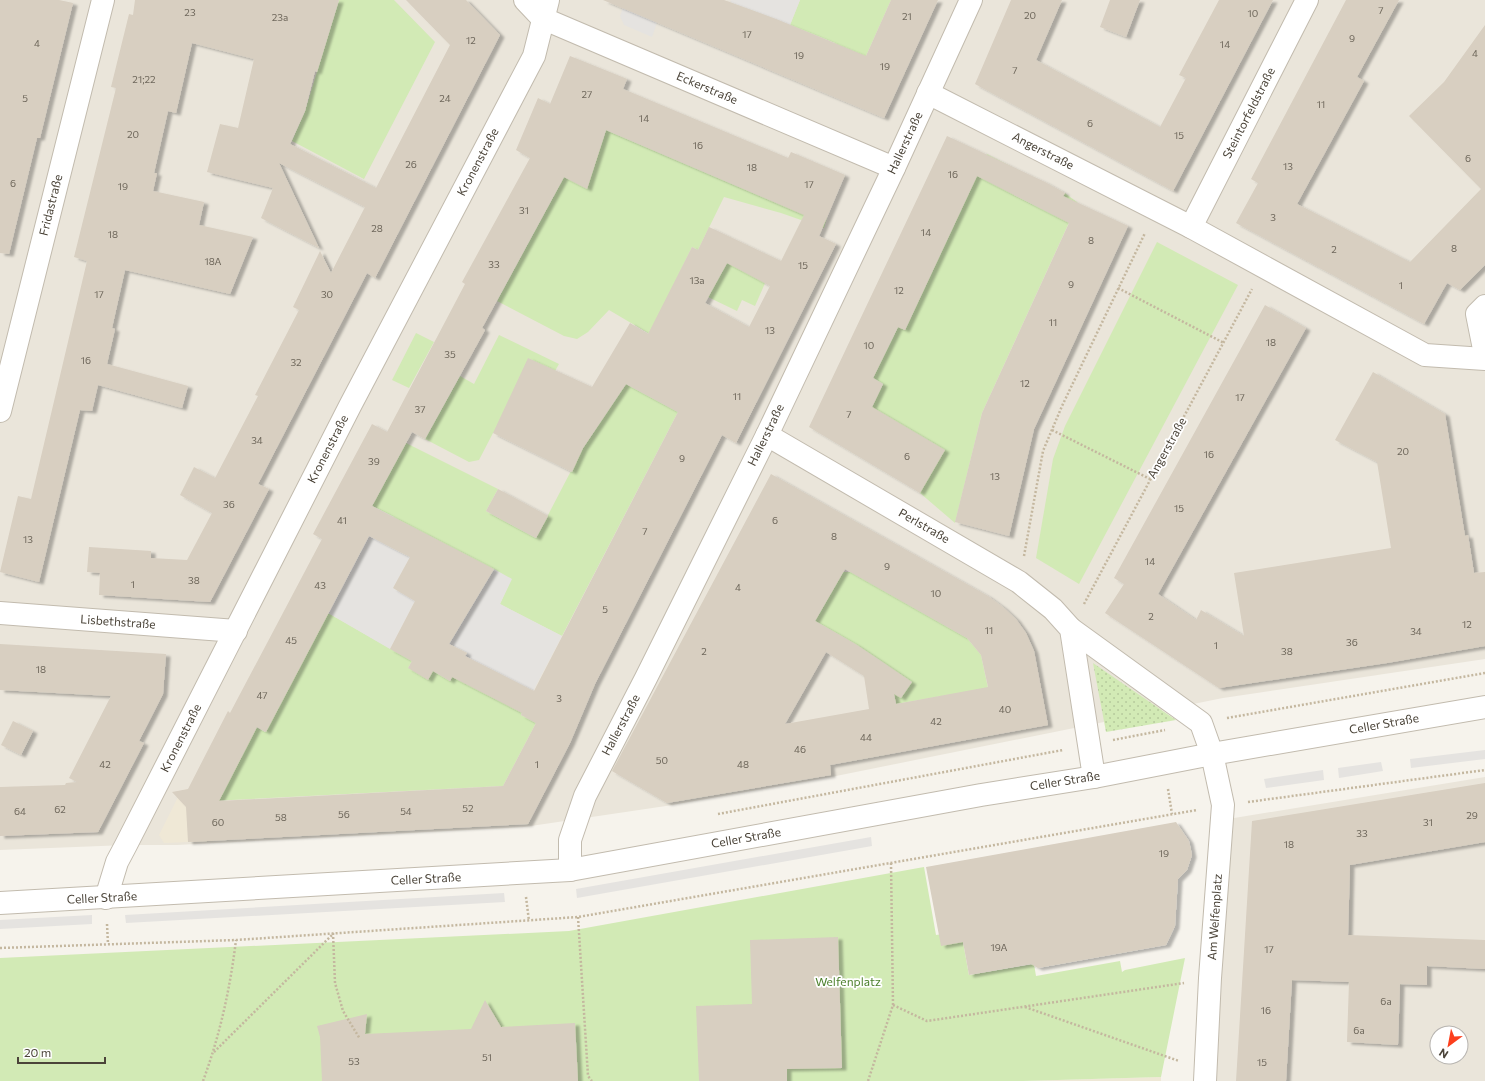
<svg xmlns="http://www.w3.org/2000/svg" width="1485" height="1081" viewBox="0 0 1485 1081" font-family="Commissioner,sans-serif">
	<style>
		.residential { fill: #eae5da; fill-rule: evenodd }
		.education { fill: #efe8d6 }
		.grass { fill: url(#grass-dots) }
		.green { fill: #d2eab5 }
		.parking { fill: #e5e3e0 }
		.building { fill: #d8cfc1; fill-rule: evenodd; filter: url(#shadow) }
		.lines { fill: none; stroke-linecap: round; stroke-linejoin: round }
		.pedestrian-casing { stroke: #c2bbae; stroke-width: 24 }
		.minor-casing { stroke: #c2bbae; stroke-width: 24 }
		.tertiary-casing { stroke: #c2bbae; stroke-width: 24 }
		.path { stroke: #c4b79f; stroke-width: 2.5; stroke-dasharray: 2 2; stroke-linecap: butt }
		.pedestrian { stroke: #fff; stroke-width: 22 }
		.minor { stroke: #fff; stroke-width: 22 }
		.tertiary { stroke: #fff; stroke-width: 22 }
		.labels { text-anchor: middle; stroke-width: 3.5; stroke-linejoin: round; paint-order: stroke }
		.number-label { font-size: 10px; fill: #6e675b }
		.street-label { font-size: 12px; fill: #4b4439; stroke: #fff }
		.park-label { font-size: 12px; fill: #4a7f2a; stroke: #fff }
	</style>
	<defs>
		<pattern id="grass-dots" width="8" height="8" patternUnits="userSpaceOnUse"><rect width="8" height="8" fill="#d2eab5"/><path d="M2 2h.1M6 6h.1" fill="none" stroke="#b6ca9c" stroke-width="1.8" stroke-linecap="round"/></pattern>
		<filter id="shadow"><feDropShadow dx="4.5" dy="2.5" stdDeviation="1" flood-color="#0004"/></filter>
	</defs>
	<rect width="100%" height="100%" fill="#f6f3ec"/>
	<g class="residential">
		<path d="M0,0H1485V659L1223,698L831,777L666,806L524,827L177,845H126L0,850Z"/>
		<path d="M1485,777V1081H1205L1222,820ZM1437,1033H1461V1057H1437Z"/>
	</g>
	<g class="education">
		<path d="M188,789L212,801L214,841L164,843L159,835L180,793L183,790Z"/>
		<path d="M1161,1077V1081H1023Z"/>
	</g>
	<path class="grass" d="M1093,663L1176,720L1106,732Z"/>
	<g class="green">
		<path d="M339,0H394L435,42L364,179L292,141L305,111Z"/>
		<path d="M800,0H891L854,83L835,43L790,25Z"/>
		<path d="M606,130L770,200L773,194L827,217L824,228L781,213L724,197L698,250L692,247L667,298L653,336L609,310L588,332L577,339L564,336L497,301L564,177L587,188Z"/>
		<path d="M987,154L1024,173L1014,195L1054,215L1065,193L1078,203L982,413L955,523L920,493L872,407L883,384L873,378L898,327L905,330Z"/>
		<path d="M1157,242L1238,285L1079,584L1036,558L1053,459L1065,426Z"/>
		<path d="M727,263L766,281L755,306L742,300L737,311L708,297Z"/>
		<path d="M416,333L434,342L409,388L392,380Z"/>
		<path d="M499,335L559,364L555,371L493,433L479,460L469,462L425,439L460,376L474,384Z"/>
		<path d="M626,384L678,412L562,636L500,604L511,579L372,506L406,443L498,489L486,511L536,538L583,448Z"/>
		<path d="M843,572H851L967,638L981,655L988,688L896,704L888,666L855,644L815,621Z"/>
		<path d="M328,613L412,661L408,668L433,671L450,681L453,675L522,712L521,715L536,723L503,786L212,801L251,724L265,732Z"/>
		<path d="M924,867L936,935L961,931L969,975L1034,964L1036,976L1120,961L1122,972L1125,970L1185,958L1161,1077L1023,1081H0V958L569,931Z"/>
	</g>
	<g class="parking">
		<path d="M626,0H665L652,37L624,25L620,16Z"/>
		<path d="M731,0H800L790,25L730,2Z"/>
		<path d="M372,506L394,517L383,538L384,544L405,555L412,554L393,588L415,601L390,649L328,613L342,562Z"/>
		<path d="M494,569L512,579L500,604L562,636L522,712L453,675L467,653L449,644Z"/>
		<path d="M1485,750V759L1411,768L1410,759Z"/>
		<path d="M1381,762L1383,771L1339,778L1338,768Z"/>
		<path d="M1323,770L1324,780L1266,788L1264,779Z"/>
		<path d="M871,837L872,846L577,898L576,889Z"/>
		<path d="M504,893L505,902L126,923L125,915Z"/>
		<path d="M92,915V924L0,929V920Z"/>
	</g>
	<g class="building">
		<path d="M0,0H59L73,3L40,138H37L9,254L0,253Z"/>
		<path d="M135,0H339L317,72L315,71L305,111L290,144L376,188L450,45L406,0H466L500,35L375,278L367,273L258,484L269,489L210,602L99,595L100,573L87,572L89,547L151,551V558L187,560L212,513L180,495L194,467L215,478L258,396L255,395L299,310L293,307L320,251L331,273L365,207L279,163L319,248L261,218L273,188L207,172L220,124L238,128L254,59L192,43L176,113L168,111L154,173H157L153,191L204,202L199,225L253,237L230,294L125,270L112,328L115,329L107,364L188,386L182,408L98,385L92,411L80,410L39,582L0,572L18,496L31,499L87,261L74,257L116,88L111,87L129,14L133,15Z"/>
		<path d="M603,0H724L776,19L866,56L891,0H938L884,118Z"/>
		<path d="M1011,0H1062L1036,60L1160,127L1186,78L1179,75L1219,0H1273L1173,191L975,84Z"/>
		<path d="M1110,0H1140L1126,37L1100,27Z"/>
		<path d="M1346,0H1399L1357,77L1364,81L1297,204L1410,262L1481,189L1409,116L1444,82L1485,25V265L1460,290L1447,283L1424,324L1236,223L1258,183L1251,179Z"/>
		<path d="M570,56L627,79L623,89L788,158L791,152L845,175L819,236L836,244L736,443L722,435L595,684L570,743L528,824L188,842L186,807L172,792L188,789L228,711L230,713L322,539L313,534L372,424L387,432L465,284L462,282L530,158L516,150L538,98L550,104ZM606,130L804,215L781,261L709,227L698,250L692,247L648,334L630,323L592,387L528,358L493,433L572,472L583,448L626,384L678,412L534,691L465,656L467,653L449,644L494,569L372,506L412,432L425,439L485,330L482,328L564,177L587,189ZM727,263L770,286L749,327L705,303ZM369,536L410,557L393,588L415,601L390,649L412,661L408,668L428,680L433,671L450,681L452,677L522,713L521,715L536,723L503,786L219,801L257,727L266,732Z"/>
		<path d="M947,136L1045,182L1065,193L1063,196L1128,226L1034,429L1009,536L955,522L982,413L1069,223L977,176L905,330L898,327L873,378L883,384L872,407L945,450L920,493L809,427Z"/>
		<path d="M1265,305L1306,328L1158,594L1196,620L1201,610L1244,636L1234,573L1391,548L1377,462L1335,440L1373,372L1445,414L1465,536L1468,535L1474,573L1485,572V646L1387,663L1219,688L1105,613L1124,584L1114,578Z"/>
		<path d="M771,474L988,596L1003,607L1016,619L1026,633L1034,651L1048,725L830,765L831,775L667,803L612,771ZM845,569L967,638L981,655L988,687L896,704L894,694L901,698L912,682L857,645L815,621ZM826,652L864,676L869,709L785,724Z"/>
		<path d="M498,489L548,516L536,538L486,511Z"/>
		<path d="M0,644L166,654L163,694L139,741L144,743L98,832L0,836V787L65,785L66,783L77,782L69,778L111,696L0,690Z"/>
		<path d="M13,721L33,731L21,755L1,745Z"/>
		<path d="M1485,783V842L1350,865L1348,935L1485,940V969L1427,966V985L1400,984L1398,1045L1347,1042L1349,982L1292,980L1286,1081H1236L1252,821Z"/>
		<path d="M1176,822L1189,841L1192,855L1187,870L1178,879L1175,926L1166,945L1038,968L1031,964L969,975L963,942L941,946L926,867Z"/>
		<path d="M838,937L842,1068L787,1069V1081H699L696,1006L752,1004L750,940Z"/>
		<path d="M485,1000L501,1027L575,1023L578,1081H322L320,1037L317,1026L367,1014L365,1034L471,1029Z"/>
	</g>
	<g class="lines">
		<g class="pedestrian-casing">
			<path id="pedestrian" d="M1071,629L1201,723L1212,754"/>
		</g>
		<g class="minor-casing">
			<g id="minor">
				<path d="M525,0L542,18L894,168"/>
				<path d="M928,93L1191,227L1425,355L1485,359"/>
				<path d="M1191,227L1307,0"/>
				<path d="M1485,306L1477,314L1485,354"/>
				<path d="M0,411L103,0"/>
				<path d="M767,435L1019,582L1053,609L1071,629L1094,777"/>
				<path d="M0,613L236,631"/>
				<path d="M570,870V840L585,796L646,678L767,435L894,168L971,0"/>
				<path d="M106,898L117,862L126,845L350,406L534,56L548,0"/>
				<path d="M1205,1081L1210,978L1223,805L1212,754"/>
			</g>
		</g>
		<g class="tertiary-casing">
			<path id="tertiary" d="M0,903L570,870L981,795L1094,777L1212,754L1485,707"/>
		</g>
		<g class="path">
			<path d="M1118,288L1224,343"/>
			<path d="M1052,430L1150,479"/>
			<path d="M1024,556L1043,451L1062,406L1145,233"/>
			<path d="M1084,604L1252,289"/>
			<path d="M1227,718L1485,673"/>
			<path d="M1113,740L1165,730"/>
			<path d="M1168,789L1172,814"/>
			<path d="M1248,802L1485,770"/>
			<path d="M718,814L1063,750"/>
			<path d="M526,897L529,921"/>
			<path d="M578,917L588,1076L592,1081"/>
			<path d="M107,924L108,944"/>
			<path d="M333,933L335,983L343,1011L360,1039"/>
			<path d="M0,948L236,940L578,917L1197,810"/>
			<path d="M893,1005L927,1021L1184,983"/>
			<path d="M1025,1007L1179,1061"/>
			<path d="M214,1052L333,934"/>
			<path d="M203,1081C220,1035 230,989 236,940"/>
			<path d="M868,1081L893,1005L891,863"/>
		</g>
		<use href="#pedestrian" class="pedestrian"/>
		<use href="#minor" class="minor"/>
		<use href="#tertiary" class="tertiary"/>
	</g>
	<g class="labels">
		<g class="number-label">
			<text x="1381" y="14">7</text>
			<text x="190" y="16">23</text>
			<text x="1253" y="17">10</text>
			<text x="1030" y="19">20</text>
			<text x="907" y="20">21</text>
			<text x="280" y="21">23a</text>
			<text x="747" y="38">17</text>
			<text x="1352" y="42">9</text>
			<text x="471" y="44">12</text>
			<text x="37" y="47">4</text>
			<text x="1225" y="48">14</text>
			<text x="1475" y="57">4</text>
			<text x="799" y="59">19</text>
			<text x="885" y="70">19</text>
			<text x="1015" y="74">7</text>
			<text x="144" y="83">21;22</text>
			<text x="587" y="98">27</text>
			<text x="25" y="102">5</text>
			<text x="445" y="102">24</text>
			<text x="1321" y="108">11</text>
			<text x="644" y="122">14</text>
			<text x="1090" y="127">6</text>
			<text x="133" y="138">20</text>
			<text x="1179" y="139">15</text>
			<text x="698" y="149">16</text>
			<text x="1468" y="162">6</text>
			<text x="411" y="168">26</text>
			<text x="1288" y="170">13</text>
			<text x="752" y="171">18</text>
			<text x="953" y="178">16</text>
			<text x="13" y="187">6</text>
			<text x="809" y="188">17</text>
			<text x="123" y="190">19</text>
			<text x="524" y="214">31</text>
			<text x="1273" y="221">3</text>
			<text x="377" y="232">28</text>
			<text x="926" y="236">14</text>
			<text x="113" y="238">18</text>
			<text x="1091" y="244">8</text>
			<text x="1454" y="252">8</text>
			<text x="1334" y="253">2</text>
			<text x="213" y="265">18A</text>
			<text x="494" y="268">33</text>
			<text x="803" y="269">15</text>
			<text x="697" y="284">13a</text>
			<text x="1071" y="288">9</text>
			<text x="1401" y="289">1</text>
			<text x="899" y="294">12</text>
			<text x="99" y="298">17</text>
			<text x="327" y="298">30</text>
			<text x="1053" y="326">11</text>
			<text x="770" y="334">13</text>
			<text x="1271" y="346">18</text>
			<text x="869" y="349">10</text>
			<text x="450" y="358">35</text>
			<text x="86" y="364">16</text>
			<text x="296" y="366">32</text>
			<text x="1025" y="387">12</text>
			<text x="737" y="400">11</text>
			<text x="1240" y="401">17</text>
			<text x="420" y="413">37</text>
			<text x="849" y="418">7</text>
			<text x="257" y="444">34</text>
			<text x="1403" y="455">20</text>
			<text x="1209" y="458">16</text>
			<text x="907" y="460">6</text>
			<text x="682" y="462">9</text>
			<text x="374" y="465">39</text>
			<text x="995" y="480">13</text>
			<text x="229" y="508">36</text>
			<text x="1179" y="512">15</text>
			<text x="342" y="524">41</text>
			<text x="775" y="524">6</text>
			<text x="645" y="535">7</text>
			<text x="834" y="540">8</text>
			<text x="28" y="543">13</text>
			<text x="1150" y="565">14</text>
			<text x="887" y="570">9</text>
			<text x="194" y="584">38</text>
			<text x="133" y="588">1</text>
			<text x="320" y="589">43</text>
			<text x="738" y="591">4</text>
			<text x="936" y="597">10</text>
			<text x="605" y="613">5</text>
			<text x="1151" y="620">2</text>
			<text x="1467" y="628">12</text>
			<text x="989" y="634">11</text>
			<text x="1416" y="635">34</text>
			<text x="291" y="644">45</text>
			<text x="1352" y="646">36</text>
			<text x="1216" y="649">1</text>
			<text x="704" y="655">2</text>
			<text x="1287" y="655">38</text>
			<text x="41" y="673">18</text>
			<text x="262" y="699">47</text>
			<text x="559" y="702">3</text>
			<text x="1005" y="713">40</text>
			<text x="936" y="725">42</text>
			<text x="866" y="741">44</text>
			<text x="800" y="753">46</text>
			<text x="662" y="764">50</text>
			<text x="105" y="768">42</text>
			<text x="537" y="768">1</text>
			<text x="743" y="768">48</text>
			<text x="468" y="812">52</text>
			<text x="60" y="813">62</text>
			<text x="20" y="815">64</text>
			<text x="406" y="815">54</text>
			<text x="344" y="818">56</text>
			<text x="1472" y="819">29</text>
			<text x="281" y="821">58</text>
			<text x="218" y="826">60</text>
			<text x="1428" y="826">31</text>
			<text x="1362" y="837">33</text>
			<text x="1289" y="848">18</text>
			<text x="1164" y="857">19</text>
			<text x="999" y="951">19A</text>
			<text x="1269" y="953">17</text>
			<text x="1386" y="1005">6a</text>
			<text x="1266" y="1014">16</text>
			<text x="1359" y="1034">6a</text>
			<text x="487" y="1061">51</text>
			<text x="354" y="1065">53</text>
			<text x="1262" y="1066">15</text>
		</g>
		<g class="street-label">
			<text transform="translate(707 88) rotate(23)" y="4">Eckerstraße</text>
			<text transform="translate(1249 113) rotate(-63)" y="4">Steintorfeldstraße</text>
			<text transform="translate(905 143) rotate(-65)" y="4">Hallerstraße</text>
			<text transform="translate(1043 151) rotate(27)" y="4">Angerstraße</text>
			<text transform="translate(478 162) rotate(-62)" y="4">Kronenstraße</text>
			<text transform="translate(51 205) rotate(-76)" y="4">Fridastraße</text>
			<text transform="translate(766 435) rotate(-64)" y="4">Hallerstraße</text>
			<text transform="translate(1167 448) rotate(-61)" y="4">Angerstraße</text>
			<text transform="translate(328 449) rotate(-63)" y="4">Kronenstraße</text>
			<text transform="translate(924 526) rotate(30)" y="4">Perlstraße</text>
			<text transform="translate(118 622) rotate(4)" y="4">Lisbethstraße</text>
			<text transform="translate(1384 724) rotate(-10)" y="4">Celler Straße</text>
			<text transform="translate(621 725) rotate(-62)" y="4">Hallerstraße</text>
			<text transform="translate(181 738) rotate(-63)" y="4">Kronenstraße</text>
			<text transform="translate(1065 781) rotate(-9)" y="4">Celler Straße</text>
			<text transform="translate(746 838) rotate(-10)" y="4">Celler Straße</text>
			<text transform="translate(426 879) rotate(-3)" y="4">Celler Straße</text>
			<text transform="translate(102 898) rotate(-3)" y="4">Celler Straße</text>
			<text transform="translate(1215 917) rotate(-86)" y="4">Am Welfenplatz</text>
		</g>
		<g class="park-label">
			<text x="848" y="986">Welfenplatz</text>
		</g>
	</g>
	<g transform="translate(1449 1045) rotate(212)"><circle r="19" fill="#ffffff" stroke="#b7b4b0"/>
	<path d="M0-3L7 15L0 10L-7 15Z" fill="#fc3f1d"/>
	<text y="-6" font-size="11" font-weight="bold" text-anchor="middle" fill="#4b4439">N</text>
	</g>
	<path d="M18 1057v6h87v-6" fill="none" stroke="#4b4439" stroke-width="2"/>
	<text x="24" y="1057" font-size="12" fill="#4b4439" stroke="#ffffff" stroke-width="3" paint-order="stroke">20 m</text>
</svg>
